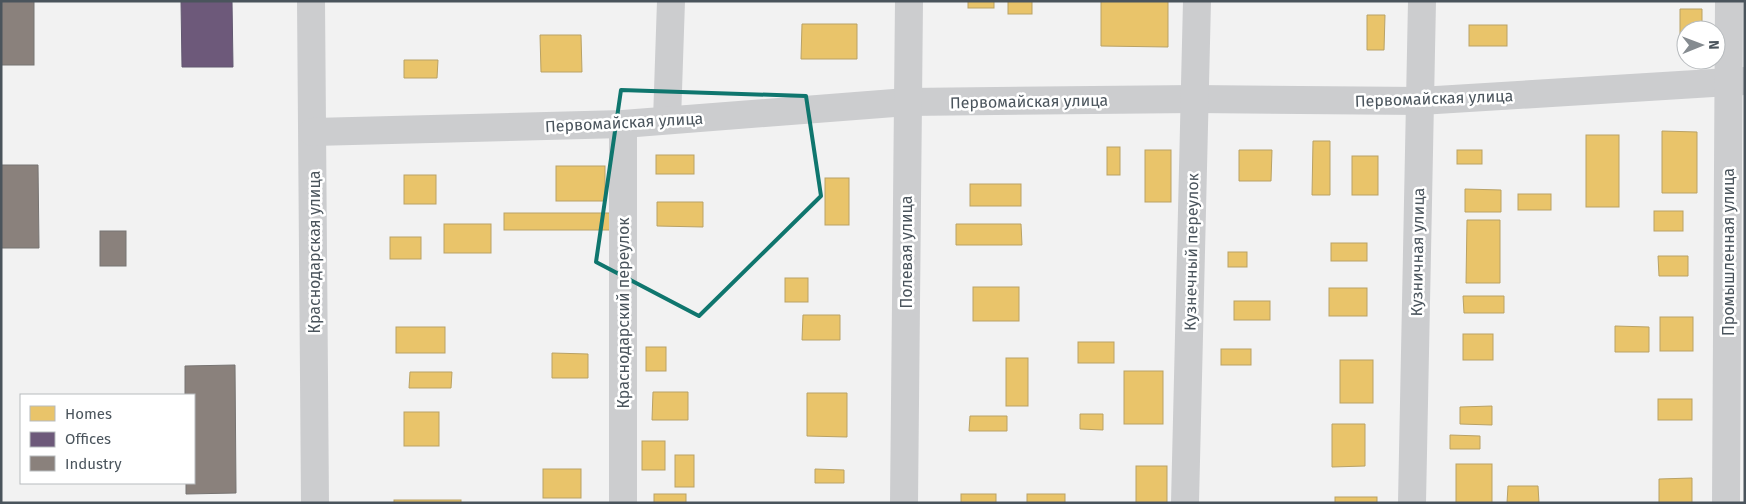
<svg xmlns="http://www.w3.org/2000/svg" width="1746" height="504" viewBox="0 0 1746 504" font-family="'Fira Sans',sans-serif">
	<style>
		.homes { fill: #e9c46a; stroke: #b9a266 }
		.offices { fill: #6d597a; stroke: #625871 }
		.industry { fill: #8a817c; stroke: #777472 }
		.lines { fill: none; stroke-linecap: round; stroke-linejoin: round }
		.minor { stroke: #cccdcf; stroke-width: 28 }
		.marked { fill: none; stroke: #0f766e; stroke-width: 4; stroke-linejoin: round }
		.labels { text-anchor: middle; stroke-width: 5; stroke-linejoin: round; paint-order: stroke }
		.street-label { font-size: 16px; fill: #4a545c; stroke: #fff }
	</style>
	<rect width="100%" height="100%" fill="#f2f2f2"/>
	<g class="homes">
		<rect x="968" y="1" width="26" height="7"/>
		<rect x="1008" y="1" width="24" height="13"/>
		<path d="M1101,1H1168V47L1101,46Z"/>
		<path d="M1680,9H1702V30H1686V42H1680Z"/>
		<path d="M1367,15H1385L1384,50H1367Z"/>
		<path d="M802,24H857V59H801Z"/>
		<rect x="1469" y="25" width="38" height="21"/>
		<path d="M540,35H581L582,72H541Z"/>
		<path d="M404,60H438L437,78H404Z"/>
		<path d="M1662,131L1697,132V193H1662Z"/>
		<rect x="1586" y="135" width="33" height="72"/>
		<path d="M1313,141H1330V195H1312Z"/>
		<rect x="1107" y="147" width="13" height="28"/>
		<rect x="1145" y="150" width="26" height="52"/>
		<path d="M1239,150H1272L1271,181H1239Z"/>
		<rect x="1457" y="150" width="25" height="14"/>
		<rect x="656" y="155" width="38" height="19"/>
		<rect x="1352" y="156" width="26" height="39"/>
		<rect x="556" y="166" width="49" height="35"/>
		<rect x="404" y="175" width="32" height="29"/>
		<rect x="825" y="178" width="24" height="47"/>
		<rect x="970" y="184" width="51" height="22"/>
		<path d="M1465,189L1501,190V212H1465Z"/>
		<rect x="1518" y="194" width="33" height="16"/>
		<path d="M657,202H703V227L657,226Z"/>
		<rect x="1654" y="211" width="29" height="20"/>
		<rect x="504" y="213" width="107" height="17"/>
		<path d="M1467,220H1500V283H1466Z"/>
		<rect x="444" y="224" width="47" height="29"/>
		<path d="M956,224H1021L1022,245H956Z"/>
		<rect x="390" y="237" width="31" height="22"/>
		<rect x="1331" y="243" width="36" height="18"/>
		<rect x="1228" y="252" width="19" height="15"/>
		<path d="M1658,256H1688V276H1659Z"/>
		<rect x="785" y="278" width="23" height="24"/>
		<rect x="973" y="287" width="46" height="34"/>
		<rect x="1329" y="288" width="38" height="28"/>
		<path d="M1463,296H1504V313H1464Z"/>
		<rect x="1234" y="301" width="36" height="19"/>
		<path d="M803,315H840V340H802Z"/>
		<rect x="1660" y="317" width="33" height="34"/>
		<path d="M1615,326L1649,327V352H1615Z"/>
		<rect x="396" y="327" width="49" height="26"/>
		<rect x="1463" y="334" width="30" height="26"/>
		<rect x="1078" y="342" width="36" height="21"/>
		<rect x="646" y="347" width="20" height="24"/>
		<rect x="1221" y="349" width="30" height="16"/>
		<path d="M552,353L588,354V378H552Z"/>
		<rect x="1006" y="358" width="22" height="48"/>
		<rect x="1340" y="360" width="33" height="43"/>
		<rect x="1124" y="371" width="39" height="53"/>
		<path d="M410,372H452L451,388H409Z"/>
		<path d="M653,392H688V420H652Z"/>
		<path d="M807,393H847V437L807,436Z"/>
		<rect x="1658" y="399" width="34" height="21"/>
		<path d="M1492,406V425L1460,424V407Z"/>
		<rect x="404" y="412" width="35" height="34"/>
		<path d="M1080,414H1103V430L1080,429Z"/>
		<path d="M970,416H1007V431H969Z"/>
		<path d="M1332,424H1365V466L1332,467Z"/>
		<path d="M1450,435L1480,436V449H1450Z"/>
		<rect x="642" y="441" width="23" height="29"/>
		<rect x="675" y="455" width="19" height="32"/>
		<rect x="1456" y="464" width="36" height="39"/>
		<rect x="1136" y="466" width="31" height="37"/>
		<rect x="543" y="469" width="38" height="29"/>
		<path d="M815,469L844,470V483H815Z"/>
		<path d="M1692,478V503H1659V479Z"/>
		<path d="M1508,486H1538L1539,503H1507Z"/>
		<rect x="654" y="494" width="32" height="9"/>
		<rect x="961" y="494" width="35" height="9"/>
		<rect x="1027" y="494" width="38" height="9"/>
		<rect x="1335" y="497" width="42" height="6"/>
		<rect x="394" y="500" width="67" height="3"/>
	</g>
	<path class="offices" d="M181,1H232L233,67H182Z"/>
	<g class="industry">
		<rect x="1" y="1" width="33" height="64"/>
		<path d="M1,165H38L39,248H1Z"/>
		<rect x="100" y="231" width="26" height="35"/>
		<path d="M235,365L236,493L186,494V483H194V395H185V366Z"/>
	</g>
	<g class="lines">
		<g class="minor">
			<path d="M311,1L315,503"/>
			<path d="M667,120L671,1"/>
			<path d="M313,132L623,124L907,102L1195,99L1420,101L1745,81"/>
			<path d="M623,503V124"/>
			<path d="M904,503L909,1"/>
			<path d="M1185,503L1197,1"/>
			<path d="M1412,503L1422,1"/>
			<path d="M1726,503L1729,1"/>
		</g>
	</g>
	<path class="marked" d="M621,90L806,96L821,196L699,316L596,262Z"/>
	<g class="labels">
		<g class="street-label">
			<text transform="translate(1434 98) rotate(-2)" y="6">Первомайская улица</text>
			<text transform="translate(1029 101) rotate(-1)" y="6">Первомайская улица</text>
			<text transform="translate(624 122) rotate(-3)" y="6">Первомайская улица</text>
			<text transform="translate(314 252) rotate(-90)" y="6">Краснодарская улица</text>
			<text transform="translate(906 252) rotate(-90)" y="6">Полевая улица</text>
			<text transform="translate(1191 252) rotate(-89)" y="6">Кузнечный переулок</text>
			<text transform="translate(1417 252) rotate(-89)" y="6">Кузничная улица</text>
			<text transform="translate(1728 252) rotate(-90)" y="6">Промышленная улица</text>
			<text transform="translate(623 313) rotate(-90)" y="6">Краснодарский переулок</text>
		</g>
	</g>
	<rect width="1746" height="504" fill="none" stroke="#4a545c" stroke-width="5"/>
	<rect x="20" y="394" width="175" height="90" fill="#ffffff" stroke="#b7bbbe"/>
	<rect x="30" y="406" width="25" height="15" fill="#e9c46a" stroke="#b7bbbe"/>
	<text x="65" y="419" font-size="15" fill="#4a545c">Homes</text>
	<rect x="30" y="432" width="25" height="15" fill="#6d597a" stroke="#b7bbbe"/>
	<text x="65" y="444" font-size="15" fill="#4a545c">Offices</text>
	<rect x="30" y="456" width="25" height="15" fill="#8a817c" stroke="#b7bbbe"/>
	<text x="65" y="469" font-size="15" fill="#4a545c">Industry</text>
	<g transform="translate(1701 45) rotate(89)"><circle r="24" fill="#ffffff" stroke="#b7bbbe"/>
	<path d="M0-4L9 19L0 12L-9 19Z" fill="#858b90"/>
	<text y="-8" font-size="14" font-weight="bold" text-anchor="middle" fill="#4a545c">N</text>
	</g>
</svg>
